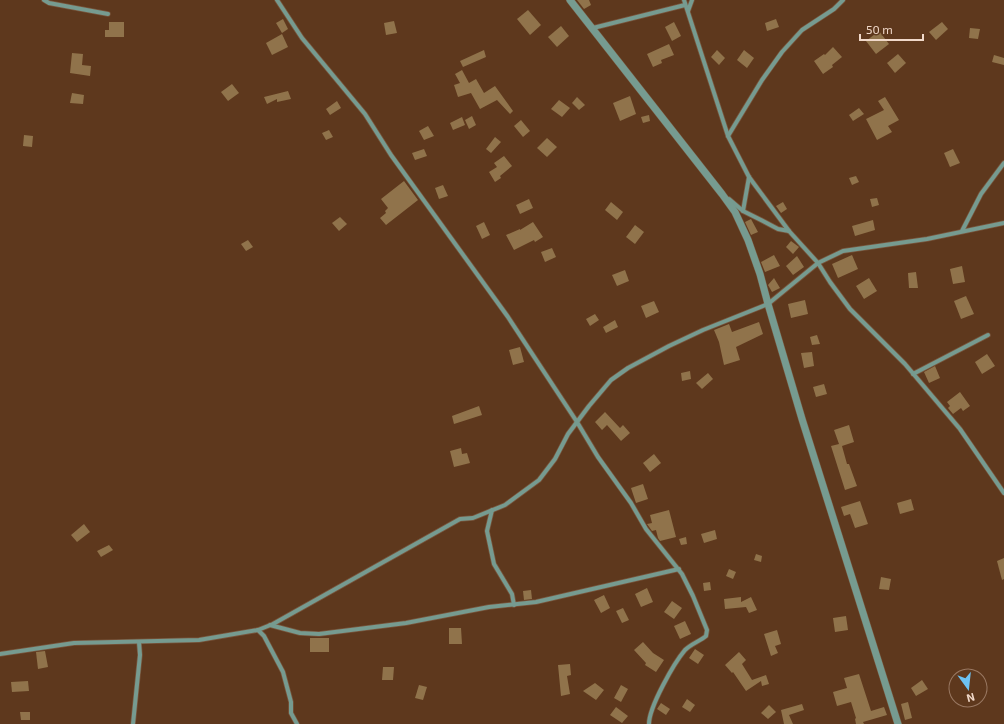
<svg xmlns="http://www.w3.org/2000/svg" width="1004" height="724" viewBox="0 0 1004 724" font-family="'Exo 2',sans-serif">
	<style>
		.building { fill: #90734b }
		.lines { fill: none; stroke-linecap: round; stroke-linejoin: round }
		.minor-casing { stroke: #78553c; stroke-width: 5.5 }
		.tertiary-casing { stroke: #78553c; stroke-width: 8 }
		.minor { stroke: #769b90; stroke-width: 4 }
		.tertiary { stroke: #769b90; stroke-width: 7 }
	</style>
	<rect width="100%" height="100%" fill="#5e381d"/>
	<g class="building">
		<path d="M577,0H589L591,5L584,9Z"/>
		<path d="M528,10L541,25L530,35L517,19Z"/>
		<path d="M283,19L288,29L282,33L276,23Z"/>
		<path d="M776,19L779,27L767,31L765,23Z"/>
		<path d="M394,21L397,33L386,35L384,23Z"/>
		<path d="M109,22H124V37H105V30H109Z"/>
		<path d="M674,22L681,36L672,41L665,27Z"/>
		<path d="M942,22L948,29L936,40L929,32Z"/>
		<path d="M561,26L569,36L557,47L548,37Z"/>
		<path d="M970,28L980,29L978,39L969,38Z"/>
		<path d="M879,31L889,44L876,54L866,41Z"/>
		<path d="M282,34L288,47L272,55L266,43Z"/>
		<path d="M669,44L674,55L661,60L662,63L653,67L647,54Z"/>
		<path d="M833,47L842,57L832,65L833,67L823,74L814,61L824,54L825,55Z"/>
		<path d="M484,50L486,57L463,67L460,61Z"/>
		<path d="M717,50L725,58L719,65L711,57Z"/>
		<path d="M744,50L754,58L747,68L737,60Z"/>
		<path d="M72,53L83,54L82,65L91,66L90,76L70,73Z"/>
		<path d="M898,54L906,63L895,73L887,63Z"/>
		<path d="M994,55L1004,58V65L992,62Z"/>
		<path d="M462,70L469,83L476,79L484,93L495,86L513,111L510,114L497,100L480,109L471,93L458,97L454,85L460,83L455,74Z"/>
		<path d="M232,84L239,93L228,101L221,92Z"/>
		<path d="M288,91L291,99L277,102V99L267,104L264,97Z"/>
		<path d="M72,93L84,95L83,104L70,103Z"/>
		<path d="M630,96L636,114L620,121L613,103Z"/>
		<path d="M577,97L585,105L579,110L572,103Z"/>
		<path d="M885,97L899,120L888,126L892,132L877,140L866,119L884,110L878,101Z"/>
		<path d="M559,100L570,108L562,117L551,109Z"/>
		<path d="M337,101L341,108L330,115L326,109Z"/>
		<path d="M859,108L864,114L853,121L849,115Z"/>
		<path d="M649,115L650,121L643,123L641,117Z"/>
		<path d="M472,116L476,125L469,129L465,120Z"/>
		<path d="M462,117L465,125L453,130L450,123Z"/>
		<path d="M521,120L530,131L523,137L514,126Z"/>
		<path d="M428,126L434,136L424,140L419,131Z"/>
		<path d="M329,130L333,137L326,140L322,133Z"/>
		<path d="M24,135L33,136L32,147L23,146Z"/>
		<path d="M495,137L501,142L491,153L486,149Z"/>
		<path d="M547,138L557,147L547,157L537,148Z"/>
		<path d="M424,149L427,156L415,160L412,153Z"/>
		<path d="M953,149L960,163L950,167L944,153Z"/>
		<path d="M504,156L512,166L500,176L501,178L495,182L489,172L497,167L494,163Z"/>
		<path d="M856,176L859,182L852,185L849,178Z"/>
		<path d="M404,181L418,200L386,225L380,218L386,213L385,211L388,208L381,199Z"/>
		<path d="M443,185L448,196L439,199L435,188Z"/>
		<path d="M877,198L879,205L872,207L870,199Z"/>
		<path d="M529,199L533,208L520,214L516,205Z"/>
		<path d="M611,202L623,212L617,220L605,210Z"/>
		<path d="M783,202L787,209L781,213L776,206Z"/>
		<path d="M340,217L347,224L339,231L332,223Z"/>
		<path d="M751,219L758,232L751,235L745,222Z"/>
		<path d="M873,220L875,230L855,236L852,226Z"/>
		<path d="M484,222L490,235L482,239L476,226Z"/>
		<path d="M533,222L543,237L535,242L534,240L514,250L506,235L520,229V230Z"/>
		<path d="M635,225L644,232L635,244L626,237Z"/>
		<path d="M248,240L253,247L246,251L241,244Z"/>
		<path d="M791,241L799,247L793,254L786,247Z"/>
		<path d="M552,248L556,257L545,262L541,252Z"/>
		<path d="M774,255L780,266L765,272L761,262Z"/>
		<path d="M852,255L858,269L838,278L832,264Z"/>
		<path d="M797,256L804,267L793,275L786,266Z"/>
		<path d="M962,266L965,282L953,284L950,269Z"/>
		<path d="M625,270L629,281L617,286L612,275Z"/>
		<path d="M916,272L918,288H909L908,273Z"/>
		<path d="M774,278L780,288L772,292L768,285Z"/>
		<path d="M869,278L877,291L864,299L856,286Z"/>
		<path d="M966,296L974,314L961,319L954,301Z"/>
		<path d="M805,300L808,314L791,318L788,304Z"/>
		<path d="M654,301L659,312L646,318L641,306Z"/>
		<path d="M595,314L599,320L590,326L586,319Z"/>
		<path d="M615,320L618,327L606,333L603,327Z"/>
		<path d="M759,322L763,334L736,347L740,360L724,365L719,342L714,330L729,324L732,332Z"/>
		<path d="M817,335L820,344L812,345L810,337Z"/>
		<path d="M520,347L524,362L513,365L509,350Z"/>
		<path d="M812,352L814,366L804,368L801,353Z"/>
		<path d="M987,354L995,366L982,374L975,362Z"/>
		<path d="M935,366L940,378L929,383L924,372Z"/>
		<path d="M690,371L691,379L682,381L681,373Z"/>
		<path d="M708,373L713,379L702,389L696,383Z"/>
		<path d="M824,384L827,394L816,397L813,387Z"/>
		<path d="M960,392L970,406L963,411L961,408L953,414L948,408L950,406L947,402Z"/>
		<path d="M479,406L482,415L454,424L452,416Z"/>
		<path d="M605,412L620,428L623,425L630,433L621,441L607,425L602,430L595,422Z"/>
		<path d="M849,425L854,442L842,446L847,464H849L857,486L845,490L831,446L839,444L834,430Z"/>
		<path d="M461,448L462,454L467,453L470,463L454,467L450,451Z"/>
		<path d="M654,454L661,463L650,472L643,463Z"/>
		<path d="M643,484L648,499L636,503L631,488Z"/>
		<path d="M911,499L914,510L900,514L897,503Z"/>
		<path d="M860,501L868,524L855,528L850,514L844,516L841,507Z"/>
		<path d="M669,510L676,537L660,541L658,538L656,530L652,531L647,524L652,523L650,515Z"/>
		<path d="M84,524L90,532L77,542L71,535Z"/>
		<path d="M715,530L717,539L704,543L701,534Z"/>
		<path d="M686,537L687,544L681,545L679,539Z"/>
		<path d="M109,545L113,550L101,557L97,551Z"/>
		<path d="M756,554L762,556L761,562L754,560Z"/>
		<path d="M1004,558V579L1002,580L997,561Z"/>
		<path d="M729,569L736,572L733,579L726,576Z"/>
		<path d="M881,577L891,579L889,590L879,589Z"/>
		<path d="M710,582L711,590L704,591L703,583Z"/>
		<path d="M647,588L653,602L641,607L635,594Z"/>
		<path d="M531,590L532,599L524,600L523,591Z"/>
		<path d="M604,595L610,608L601,613L594,600Z"/>
		<path d="M741,597V602L751,597L757,610L749,613L746,607L725,609L724,599Z"/>
		<path d="M672,601L682,608L674,619L664,612Z"/>
		<path d="M623,608L629,620L622,623L616,611Z"/>
		<path d="M846,616L848,630L835,632L833,618Z"/>
		<path d="M685,621L691,634L680,639L674,626Z"/>
		<path d="M449,628H461L462,644H449Z"/>
		<path d="M777,630L781,644L775,646L778,653L771,656L764,634Z"/>
		<rect x="310" y="638" width="19" height="14"/>
		<path d="M643,642L653,653L664,660L656,672L645,665L646,663L634,650Z"/>
		<path d="M695,649L704,655L698,664L689,658Z"/>
		<path d="M45,651L48,667L38,669L36,652Z"/>
		<path d="M739,652L746,660L742,664L752,680L766,675L769,684L762,686L761,681L746,691L733,672L732,673L725,665Z"/>
		<path d="M570,664L571,675L567,676L570,694L561,696L558,665Z"/>
		<path d="M383,667H394L393,680H382Z"/>
		<path d="M859,674L871,711L884,707L887,715L863,722L864,724H856L855,719L856,718L851,702L837,706L833,692L847,688L844,678Z"/>
		<path d="M922,680L928,689L916,696L911,688Z"/>
		<path d="M28,681L29,691L12,692L11,682Z"/>
		<path d="M595,683L604,690L596,700L583,691Z"/>
		<path d="M419,685L427,687L423,700L415,698Z"/>
		<path d="M621,685L628,689L621,702L614,698Z"/>
		<path d="M687,699L695,705L690,712L682,707Z"/>
		<path d="M908,702L912,718L905,720L901,704Z"/>
		<path d="M661,703L670,709L666,715L657,709Z"/>
		<path d="M802,704L804,710L789,715L793,724H784L781,710Z"/>
		<path d="M769,705L776,712L768,719L761,713Z"/>
		<path d="M616,707L628,716L622,723L610,715Z"/>
		<path d="M20,712H30V720H21Z"/>
	</g>
	<g class="lines">
		<g class="minor-casing">
			<g id="minor">
				<path d="M44,0L49,3L108,14"/>
				<path d="M277,0L302,38L365,114L391,155L508,317L577,422L598,457L631,503L646,529L682,574L693,596L707,630L706,636C700,641 691,644 685,650C674,663 649,707 649,724"/>
				<path d="M684,0L728,136L749,177L789,231"/>
				<path d="M688,11L692,0"/>
				<path d="M593,28L685,5"/>
				<path d="M728,136L762,80L782,52L802,30L834,9L843,0"/>
				<path d="M729,199L743,211L761,220L778,229L789,231L818,263L830,282L850,309L905,364L960,429L1004,493"/>
				<path d="M743,211L749,177"/>
				<path d="M962,231L981,194L1004,163"/>
				<path d="M913,374L988,335"/>
				<path d="M492,510L487,531L494,564L512,594L514,605"/>
				<path d="M270,625L300,633L319,634L406,623L489,607L536,602L679,569"/>
				<path d="M258,630L264,636L283,672L291,702V713L297,724"/>
				<path d="M0,654L74,643L199,640L258,630L273,624L460,519L473,518L505,505L539,480L555,459L568,434L589,406L611,380L628,368L669,346L703,330L768,304L818,263L843,251L927,239L1004,223"/>
				<path d="M133,724L140,655L139,642"/>
			</g>
		</g>
		<g class="tertiary-casing">
			<path id="tertiary" d="M570,0L722,194L735,212L748,240L760,274L768,304L802,419L898,724"/>
		</g>
		<use href="#minor" class="minor"/>
		<use href="#tertiary" class="tertiary"/>
	</g>
	<g transform="translate(968 688) rotate(165)"><circle r="19" fill="#5e381d" stroke="#997862"/>
	<path d="M0-3L7 15L0 10L-7 15Z" fill="#6dc2f3"/>
	<text y="-6" font-size="11" font-weight="bold" text-anchor="middle" fill="#f1d9ca">N</text>
	</g>
	<path d="M860 34v6h63v-6" fill="none" stroke="#f1d9ca" stroke-width="2"/>
	<text x="866" y="34" font-size="12" fill="#f1d9ca" stroke="#5e381d" stroke-width="3" paint-order="stroke">50 m</text>
</svg>
